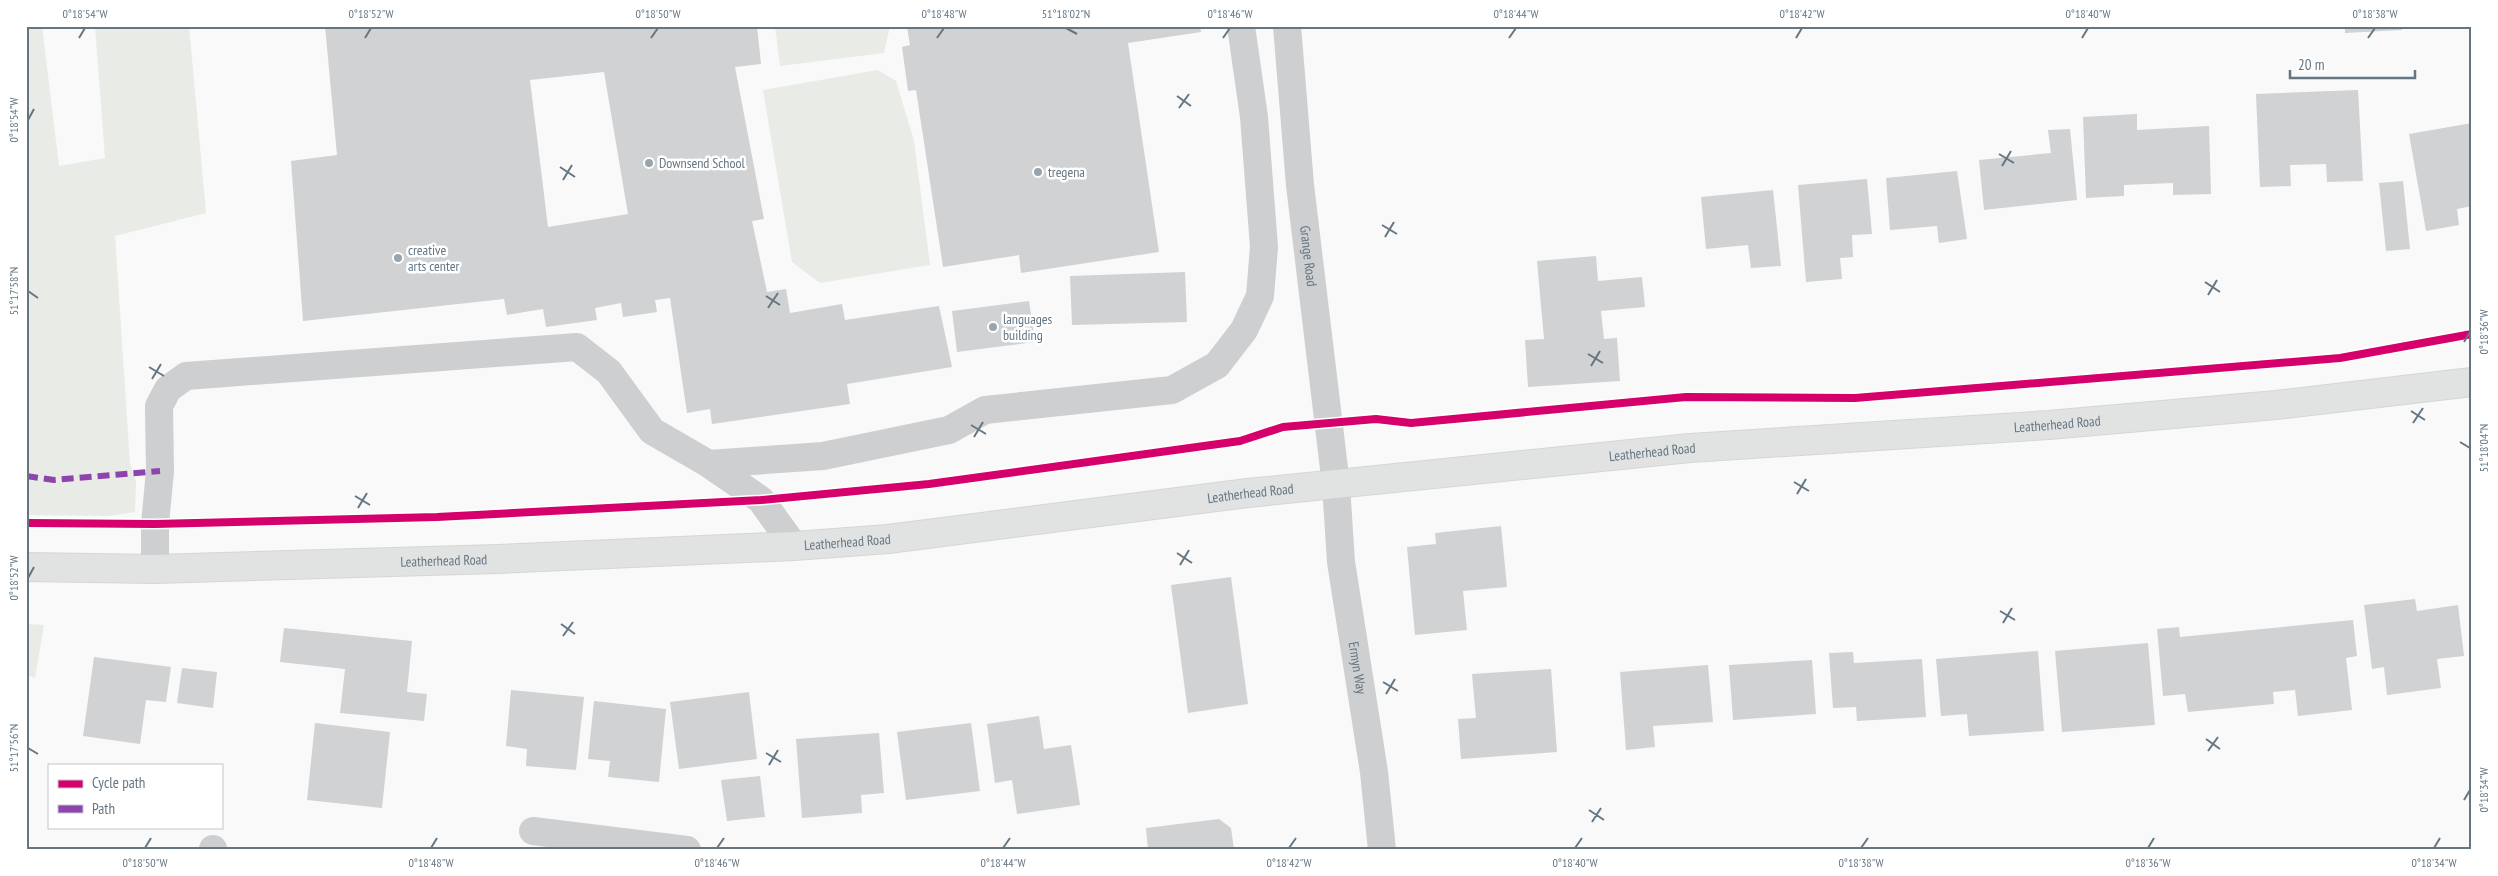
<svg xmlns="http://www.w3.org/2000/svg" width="2498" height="876" viewBox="0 0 2498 876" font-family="'PT Sans Narrow',sans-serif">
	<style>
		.green { fill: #e8ebe6 }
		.building { fill: #d0d2d3; fill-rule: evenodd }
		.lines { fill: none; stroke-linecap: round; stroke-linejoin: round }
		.highway-casing { stroke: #d5d6d6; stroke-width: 30 }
		.minor { stroke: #cecfd0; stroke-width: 28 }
		.highway { stroke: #e1e2e2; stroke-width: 28 }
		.quiet { stroke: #8e44ad; stroke-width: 6; stroke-dasharray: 12 6; stroke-linecap: butt }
		.cycleway-casing { stroke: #fff; stroke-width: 11 }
		.cycleway { stroke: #d6006c; stroke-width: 8 }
		.ticks { fill: none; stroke: #657683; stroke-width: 2 }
		.poi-dot { fill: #99a4ac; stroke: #fff; stroke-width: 2 }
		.labels { text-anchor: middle; stroke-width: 5; stroke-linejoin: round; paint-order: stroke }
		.poi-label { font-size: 14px; fill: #657683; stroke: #fff; text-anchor: start }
		.street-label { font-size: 14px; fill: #657683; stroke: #fff }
		.neatline { fill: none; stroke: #657683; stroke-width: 2 }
		.ticks-label { font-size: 12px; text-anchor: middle; fill: #657683 }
	</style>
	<rect width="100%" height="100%" fill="#f9f9f9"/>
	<g class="green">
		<path d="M26,26H42L59,166L105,158L95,26H189L206,213L115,236L130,464L136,482L135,512L110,516L26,515Z"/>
		<path d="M775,26H890L884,53L780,66Z"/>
		<path d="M878,70L896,81L914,141L930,265L820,283L792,262L763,90Z"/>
		<path d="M26,624L44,625L35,678L26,675Z"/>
	</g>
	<g class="building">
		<path d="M325,26H757L761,64L735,67L764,219L752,221L767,292L786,289L790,313L842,304L845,320L939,306L952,367L847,384L850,404L712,424L710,409L687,413L670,298L655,300L657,312L623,317L621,303L595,308L597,320L546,327L543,309L507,315L504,299L303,321L291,161L337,155ZM604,72L628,214L548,227L530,80Z"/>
		<path d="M1200,26L1201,32L1128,43L1159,252L1021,273L1019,255L943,267L916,90L908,91L902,47L910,45L907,27Z"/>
		<path d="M2345,26H2401L2402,30L2345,33Z"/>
		<path d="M2358,90L2363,181L2327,182L2326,164L2290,165L2291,186L2260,187L2256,94Z"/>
		<path d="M2137,114V130L2209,126L2211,194L2173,195V183L2124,185V196L2086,198L2083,117Z"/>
		<path d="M2472,123V206L2457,209L2459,225L2426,231L2409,134Z"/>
		<path d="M2070,129L2077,200L1984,210L1979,160L2051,153L2048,130Z"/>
		<path d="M1957,171L1967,239L1939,243L1937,226L1890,230L1886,178Z"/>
		<path d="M1867,179L1872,234L1852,235L1853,257L1840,258L1842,279L1806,282L1798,185Z"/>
		<path d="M2403,181L2410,249L2386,251L2379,183Z"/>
		<path d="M1773,190L1781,266L1751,268L1748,245L1706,249L1701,197Z"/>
		<path d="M1596,256L1598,281L1642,277L1645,307L1601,311L1604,339L1617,338L1620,381L1528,387L1525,340L1544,339L1537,261Z"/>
		<path d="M1185,272L1187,322L1072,325L1070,276Z"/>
		<path d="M1029,301L1035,342L957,352L952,311Z"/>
		<path d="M1501,526L1507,587L1463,591L1467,630L1415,635L1407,547L1436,544L1435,533Z"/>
		<path d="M1231,577L1248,704L1188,713L1171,585Z"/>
		<path d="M2415,599L2417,611L2458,605L2464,656L2437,659L2441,688L2387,695L2384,667L2372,669L2364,605Z"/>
		<path d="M2353,620L2357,656L2346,658L2352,710L2298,716L2295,690L2273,692L2274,704L2188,712L2185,694L2163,696L2157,629L2179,627L2180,637Z"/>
		<path d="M284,628L412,641L407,692L427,694L424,721L340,713L345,669L280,662Z"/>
		<path d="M2148,643L2155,725L2062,732L2055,651Z"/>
		<path d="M2038,651L2044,731L1969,736L1967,714L1941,716L1936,659Z"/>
		<path d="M1853,652L1854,663L1922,659L1926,717L1857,721L1856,707L1833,708L1829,653Z"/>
		<path d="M94,657L171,667L166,702L146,700L140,744L83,736Z"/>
		<path d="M1812,660L1816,714L1733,720L1729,665Z"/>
		<path d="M1708,665L1713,722L1653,726L1655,747L1626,750L1620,672Z"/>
		<path d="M182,668L217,672L213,708L177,703Z"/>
		<path d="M1551,669L1557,752L1461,759L1458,719L1476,718L1472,674Z"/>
		<path d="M511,690L584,697L576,770L526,766L527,749L506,746Z"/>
		<path d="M749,692L757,759L679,769L670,702Z"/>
		<path d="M594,701L666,709L659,782L608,777L610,761L588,759Z"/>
		<path d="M1039,716L1044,749L1071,745L1080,805L1017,814L1012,780L995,783L987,724Z"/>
		<path d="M315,723L390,732L382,808L307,800Z"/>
		<path d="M971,723L980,791L906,800L897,732Z"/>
		<path d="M879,733L884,793L861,795L862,813L802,818L796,739Z"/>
		<path d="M760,776L765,817L727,821L721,780Z"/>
		<path d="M1219,819L1231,828L1234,850H1148L1146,828Z"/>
	</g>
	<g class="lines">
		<g class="highway-casing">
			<g id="highway">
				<path id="s2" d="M26,567L155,569L497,559L794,546L888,539L1248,493L1690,448L2049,425L2276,405L2472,382"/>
			</g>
		</g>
		<g class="minor">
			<path id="s1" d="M1287,26L1300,185L1336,485L1341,562L1374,772L1382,850"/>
			<path d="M709,464L823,456L949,430L985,410L1172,390L1217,365L1244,330L1260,296L1264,247L1254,117L1241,26"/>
			<path d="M155,569V524L160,471L159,406L168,389L186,376L577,347L609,372L652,431L709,464L761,500L794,546"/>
			<path d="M533,831L687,850"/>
			<path d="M213,850V849"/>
		</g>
		<use href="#highway" class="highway"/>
		<path class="quiet" d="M26,476L54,480L160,471"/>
		<g class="cycleway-casing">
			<path id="cycleway" d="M26,523L155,524L437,517L761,500L929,484L1240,441L1283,427L1376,419L1411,423L1686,397L1855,398L2340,358L2472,334"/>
		</g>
		<use href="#cycleway" class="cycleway"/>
	</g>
	<path class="ticks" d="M1066,28L1077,34M79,38L85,28M365,38L371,28M651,38L658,28M937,38L944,28M1223,38L1230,28M1509,38L1516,28M1796,38L1802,28M2082,38L2088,28M2368,38L2375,28M1177,96L1191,106M1179,108L1189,94M28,120L34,109M1999,154L2014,163M2002,166L2011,151M560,167L575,177M563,180L572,165M1382,225L1397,234M1385,237L1394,222M2205,282L2220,292M28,291L38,298M2208,295L2217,280M766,296L780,305M768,308L778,293M2464,342L2470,332M1588,354L1603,363M1591,366L1600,351M149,367L164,376M152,379L161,364M2411,411L2425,420M2413,423L2423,408M971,425L986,434M974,437L983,422M2460,442L2470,448M1794,482L1809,491M1797,494L1806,479M355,496L370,505M358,508L367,493M1177,553L1192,563M1180,565L1189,550M28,578L34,567M2000,611L2015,620M2003,623L2012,608M561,624L575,634M563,636L573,622M1383,682L1398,691M1386,694L1395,679M2206,739L2220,749M28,748L38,754M2208,751L2218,737M766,753L781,762M769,765L778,750M2464,800L2470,790M1589,810L1604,820M1592,822L1601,808M145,848L151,838M431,848L437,838M717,848L724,838M1003,848L1010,838M1289,848L1296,838M1575,848L1582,838M1861,848L1868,838M2148,848L2154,838M2434,848L2440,838"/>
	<g class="poi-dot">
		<circle cx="649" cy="163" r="5"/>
		<circle cx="1038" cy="172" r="5"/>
		<circle cx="398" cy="258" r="5"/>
		<circle cx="993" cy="327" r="5"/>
	</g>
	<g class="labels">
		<g class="poi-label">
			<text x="659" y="168">Downsend School</text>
			<text x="1048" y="177">tregena</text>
			<text x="408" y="255">creative<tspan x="408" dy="16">arts center</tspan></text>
			<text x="1003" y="324">languages<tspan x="1003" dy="16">building</tspan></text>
		</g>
		<g class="street-label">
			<text dy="5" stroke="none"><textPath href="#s1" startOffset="231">Grange Road</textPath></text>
			<text dy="5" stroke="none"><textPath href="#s2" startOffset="2038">Leatherhead Road</textPath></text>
			<text dy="5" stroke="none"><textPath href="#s2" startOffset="1632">Leatherhead Road</textPath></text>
			<text dy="5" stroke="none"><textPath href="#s2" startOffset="1228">Leatherhead Road</textPath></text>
			<text dy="5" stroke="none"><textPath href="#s2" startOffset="822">Leatherhead Road</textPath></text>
			<text dy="5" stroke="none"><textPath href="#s2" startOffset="418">Leatherhead Road</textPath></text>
			<text dy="5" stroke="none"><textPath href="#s1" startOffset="646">Ermyn Way</textPath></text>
		</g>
	</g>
	<rect width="2498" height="876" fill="none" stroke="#ffffff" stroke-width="55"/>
	<rect x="48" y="764" width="175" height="65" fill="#ffffff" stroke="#c1c8cd"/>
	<rect x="58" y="780" width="25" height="8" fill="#d6006c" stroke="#c1c8cd"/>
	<text x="92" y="788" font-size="15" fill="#657683">Cycle path</text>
	<rect x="58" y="805" width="25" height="8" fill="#8e44ad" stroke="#c1c8cd"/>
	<text x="92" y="814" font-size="15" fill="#657683">Path</text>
	<path d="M2290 70v8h125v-8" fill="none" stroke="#657683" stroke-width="2.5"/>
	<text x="2298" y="70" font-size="15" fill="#657683" stroke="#ffffff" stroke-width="4" paint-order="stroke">20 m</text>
	<rect x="28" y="28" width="2442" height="820" class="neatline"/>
	<g class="ticks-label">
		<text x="85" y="18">0°18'54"W</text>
		<text x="371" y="18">0°18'52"W</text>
		<text x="658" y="18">0°18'50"W</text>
		<text x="944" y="18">0°18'48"W</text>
		<text x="1066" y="18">51°18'02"N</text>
		<text x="1230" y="18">0°18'46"W</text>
		<text x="1516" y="18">0°18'44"W</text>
		<text x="1802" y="18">0°18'42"W</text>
		<text x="2088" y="18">0°18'40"W</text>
		<text x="2375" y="18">0°18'38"W</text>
		<text transform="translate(14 120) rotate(-90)" y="4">0°18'54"W</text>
		<text transform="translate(14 291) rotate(-90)" y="4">51°17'58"N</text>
		<text transform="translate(2484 332) rotate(-90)" y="4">0°18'36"W</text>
		<text transform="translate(2484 448) rotate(-90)" y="4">51°18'04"N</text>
		<text transform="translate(14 578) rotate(-90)" y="4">0°18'52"W</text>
		<text transform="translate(14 748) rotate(-90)" y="4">51°17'56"N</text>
		<text transform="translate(2484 790) rotate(-90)" y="4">0°18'34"W</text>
		<text x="145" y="867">0°18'50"W</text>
		<text x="431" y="867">0°18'48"W</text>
		<text x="717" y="867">0°18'46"W</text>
		<text x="1003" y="867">0°18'44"W</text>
		<text x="1289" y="867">0°18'42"W</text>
		<text x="1575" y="867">0°18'40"W</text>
		<text x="1861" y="867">0°18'38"W</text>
		<text x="2148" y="867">0°18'36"W</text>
		<text x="2434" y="867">0°18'34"W</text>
	</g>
</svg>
